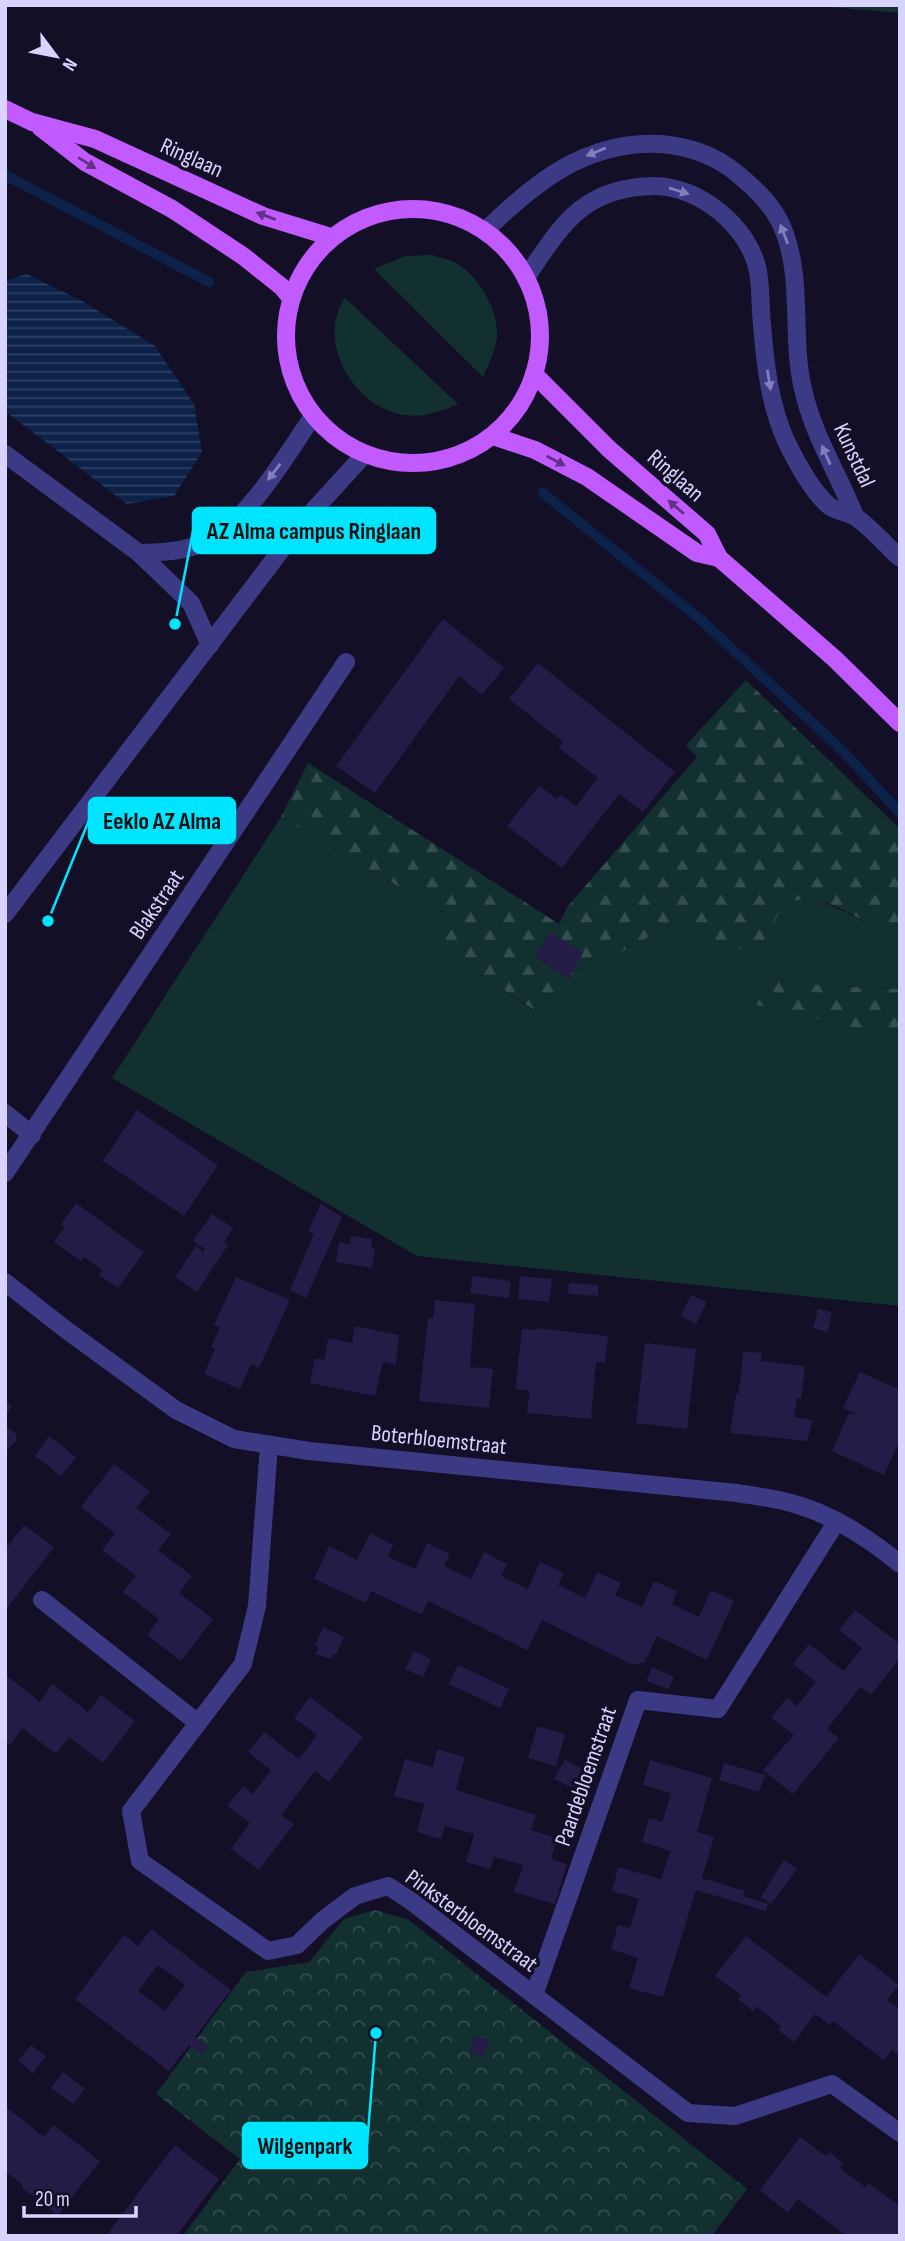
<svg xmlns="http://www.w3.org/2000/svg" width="905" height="2241" viewBox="0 0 905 2241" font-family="'Sofia Sans Condensed',sans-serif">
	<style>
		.grass { fill: #12302f }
		.forest { fill: url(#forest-firs) }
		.park { fill: url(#park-crowns) }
		.water { fill: url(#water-rules) }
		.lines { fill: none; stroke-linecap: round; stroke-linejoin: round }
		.stream { stroke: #0c2248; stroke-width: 10 }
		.building { fill: #241b47; fill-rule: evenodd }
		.minor { stroke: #3d3a85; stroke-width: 18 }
		.major { stroke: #c25bff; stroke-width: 18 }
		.oneway { fill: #837fbc }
		.oneway2 { fill: #623188 }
		.labels { text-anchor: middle; stroke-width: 7; stroke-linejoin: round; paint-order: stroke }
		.street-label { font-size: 23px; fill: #d9d4ff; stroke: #130f26 }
		.leader { fill: none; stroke: #00e5ff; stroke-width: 2.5 }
		.callout-dot { fill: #00e5ff; stroke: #130f26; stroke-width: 2.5 }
		.callout { fill: #00e5ff; stroke: #00e5ff; stroke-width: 2.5 }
		.callout-label { font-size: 24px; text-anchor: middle; font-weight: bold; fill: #111 }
	</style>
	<defs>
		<pattern id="forest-firs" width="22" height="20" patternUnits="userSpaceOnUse" patternTransform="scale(1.75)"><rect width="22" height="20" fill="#12302f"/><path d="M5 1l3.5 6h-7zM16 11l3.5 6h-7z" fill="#344d4e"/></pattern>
		<pattern id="park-crowns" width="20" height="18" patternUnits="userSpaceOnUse" patternTransform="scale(1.75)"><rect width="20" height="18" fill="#12302f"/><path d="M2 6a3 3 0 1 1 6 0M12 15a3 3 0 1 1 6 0" fill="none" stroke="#344d4e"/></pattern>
		<pattern id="water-rules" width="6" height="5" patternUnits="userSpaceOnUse" patternTransform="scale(1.75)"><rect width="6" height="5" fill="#0c2248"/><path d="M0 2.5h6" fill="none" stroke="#2f4163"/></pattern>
	</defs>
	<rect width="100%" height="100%" fill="#130f26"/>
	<g class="grass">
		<path d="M806,5H900V13Z"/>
		<path d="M431,255C439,258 451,259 458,264C478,277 495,305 497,329C499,344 489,363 483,377L374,269L405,256Z"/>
		<path d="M345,298L458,404C441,411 425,418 405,415C355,409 315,341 345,298Z"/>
		<path d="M281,817L451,918L431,942L533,1010L580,970L623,951L670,925L724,949L785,902L815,899L848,913L885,933L900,945V989L827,986L767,977L745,1002L900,1038V1306L417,1256L112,1078Z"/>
	</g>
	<g class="forest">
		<path d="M746,680L900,829V945C882,931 835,901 813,900C804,899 794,901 785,902L759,949H724L670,925L623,951L580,970L534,1010L431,942L450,917L281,817L308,763L559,924L568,906L697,757L686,745Z"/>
		<path d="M767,977L827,986L900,989V1038L744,1002Z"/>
	</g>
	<path class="park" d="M375,1910L409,1920L747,2189L712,2236H183L240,2159L156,2094L246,1972L309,1962L344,1919Z"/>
	<path class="water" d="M27,274L84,302L155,346L194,404L202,452L174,496L127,504L5,411V281Z"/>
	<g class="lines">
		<g class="stream">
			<path d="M5,175L209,282"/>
			<path d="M543,493L701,620L843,751L900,813"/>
		</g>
	</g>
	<g class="building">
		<path d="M443,619L504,668L482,695L459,676L375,793L336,766Z"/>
		<path d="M538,663L675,772L643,812L619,794L562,868L507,826L539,786L557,799L561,795L576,806L598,778L559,748L563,742L509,699Z"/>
		<path d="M550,932L583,953L568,979L535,956Z"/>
		<path d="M137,1110L218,1165L184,1216L103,1161Z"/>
		<path d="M76,1203L144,1252L118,1288L99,1275L102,1270L84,1257L81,1261L54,1242L65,1227L61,1224Z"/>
		<path d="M321,1204L342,1217L306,1298L290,1290L314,1234L308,1231Z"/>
		<path d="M212,1214L233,1228L224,1242L228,1245L197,1292L175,1277L196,1246L203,1252L205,1249L193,1241Z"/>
		<path d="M351,1236L372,1239L371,1247L375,1248L372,1268L336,1262L339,1242L350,1244Z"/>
		<path d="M473,1276L511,1281L509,1298L470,1293Z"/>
		<path d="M520,1276L552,1279L549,1302L518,1299Z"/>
		<path d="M236,1277L290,1300L259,1368L251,1364L240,1389L204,1374L215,1349L211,1347L220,1328L214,1325Z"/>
		<path d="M569,1283L598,1285V1296L568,1294Z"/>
		<path d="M691,1295L707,1302L696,1324L681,1316Z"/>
		<path d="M435,1300L475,1304L470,1367L493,1369L489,1408L419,1401L428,1318H433Z"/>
		<path d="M818,1309L832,1312L828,1332L813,1328Z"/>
		<path d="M355,1326L399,1335L396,1365L383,1362L375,1396L310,1383L315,1358L324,1360L328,1338L352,1343Z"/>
		<path d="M536,1328L608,1336L605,1363L596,1362L591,1419L527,1413L530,1391L515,1389L522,1329L536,1330Z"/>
		<path d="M645,1343L696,1349L687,1429L636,1423Z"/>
		<path d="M743,1351L762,1353L761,1361L805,1366L801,1399L797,1398L794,1417L813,1420L807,1441L730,1433L736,1394H738L741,1376Z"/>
		<path d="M860,1372L900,1390V1440L884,1475L832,1451L849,1413L860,1416L843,1408Z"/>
		<path d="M5,1401L12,1406L5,1416Z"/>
		<path d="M5,1425L16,1434V1441L5,1452Z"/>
		<path d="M49,1436L76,1457L61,1476L35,1456Z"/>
		<path d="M114,1464L150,1491L136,1508L171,1534L158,1550L192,1576L179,1593L213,1619L181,1661L147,1635L159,1619L123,1592L136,1576L102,1550L115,1533L81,1507Z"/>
		<path d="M24,1525L54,1547L5,1611V1550Z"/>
		<path d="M370,1533L393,1545L388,1557L415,1569L427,1543L450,1554L444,1566L471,1579L484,1552L507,1564L501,1576L528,1589L540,1562L564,1573L558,1585L585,1598L597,1572L621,1583L615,1595L642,1607L654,1581L677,1591L672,1604L699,1617L711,1590L734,1601L707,1660L657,1636L645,1662L633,1665L542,1620L527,1650L428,1601L422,1615L371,1591L366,1603L314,1579L329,1546L357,1560Z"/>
		<path d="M855,1610L900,1644V1658L871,1695L860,1687L827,1729L839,1738L793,1794L763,1770L794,1735L771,1718L787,1698L797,1706L816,1682L793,1664L809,1644L844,1671L862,1648L839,1630Z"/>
		<path d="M323,1627L344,1637L336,1655L333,1654L331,1659L315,1654L319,1647L315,1645Z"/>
		<path d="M414,1651L431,1659L423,1677L405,1669Z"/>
		<path d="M458,1665L509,1689L500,1708L449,1684Z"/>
		<path d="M652,1667L674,1677L669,1689L646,1681Z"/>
		<path d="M7,1676L40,1702L52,1684L88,1712L101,1695L135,1721L103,1763L69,1737L56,1754L22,1728L10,1745L5,1741V1679Z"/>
		<path d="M310,1697L363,1737L329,1782L315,1771L281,1815L294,1824L259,1870L231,1849L250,1823L227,1806L243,1786L253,1794L271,1770L248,1752L264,1732L299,1759L317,1735L294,1718Z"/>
		<path d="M537,1726L565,1734L556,1766L528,1758Z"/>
		<path d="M437,1749L465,1757L456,1790L536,1815L531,1830L557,1838L551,1859L567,1864L555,1904L514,1892L523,1865L494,1857L490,1869L466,1862L474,1834L445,1826L441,1839L417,1832L424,1804L394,1796L405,1759L433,1767Z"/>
		<path d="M565,1760L586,1771L577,1790L554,1779Z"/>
		<path d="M650,1760L712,1778L697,1832L714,1837L702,1878L745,1891L743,1896L768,1904L766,1911L696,1890L663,1997L629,1988L638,1958L611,1949L618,1925L630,1928L639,1899L612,1891L618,1867L661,1879L670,1851L642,1842L649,1818L662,1822L671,1793L643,1785Z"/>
		<path d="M724,1763L765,1775L759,1792L719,1780Z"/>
		<path d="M784,1860L797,1869L771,1904L761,1897Z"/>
		<path d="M151,1929L231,1990L195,2037L208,2047L202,2054L189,2045L169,2071L75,1999L124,1935L138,1946ZM158,1965L185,1985L165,2011L138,1991Z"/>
		<path d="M746,1936L826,1997L859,1954L899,1985L887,2000L900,2009V2056L892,2050L884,2060L833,2021L830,2025L815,2014L794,2042L778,2030L781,2026L757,2007L753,2011L738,1999L741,1995L715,1976Z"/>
		<path d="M475,2035L489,2039L484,2057L470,2052Z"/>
		<path d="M31,2045L46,2056L33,2073L18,2061Z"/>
		<path d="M63,2072L85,2089L73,2104L51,2088Z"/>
		<path d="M5,2106L44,2137L53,2125L100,2161L58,2215L22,2188L23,2185L5,2171Z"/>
		<path d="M800,2137L826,2156L829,2152L844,2164L840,2168L865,2187L868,2183L897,2204L900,2200V2236H847L798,2199L788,2213L760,2190Z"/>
		<path d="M175,2145L219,2179L176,2236H112L108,2233Z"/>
	</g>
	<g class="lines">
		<g class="minor">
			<path d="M486,230C536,181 588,140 661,144C685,146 710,154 730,168C749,183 769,200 780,222C805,275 790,334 803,389C813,435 838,473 855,516"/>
			<path d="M527,276C562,224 584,187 654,186C699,186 749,226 758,271C761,288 760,307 762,324C765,363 770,407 787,443C797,463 811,490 828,505C836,512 849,512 857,518C872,529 886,545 900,558"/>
			<path d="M5,454L139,553L191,603L210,645"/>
			<path d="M139,553C160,552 183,552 203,543C245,526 288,453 313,416"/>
			<path d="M5,914L301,524L364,455"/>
			<path d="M5,1113L32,1135"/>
			<path d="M5,1173L346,662"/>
			<path d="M5,1282L65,1329L176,1410L234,1439L309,1451L737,1493C755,1496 773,1498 791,1503C832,1514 867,1537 900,1564"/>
			<path d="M269,1445L257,1606L243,1664L131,1811L140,1861L268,1951L297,1945L323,1920L355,1896L388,1886L411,1901L688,2113L735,2116L832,2084L900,2133"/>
			<path d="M42,1600L198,1723"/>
			<path d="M534,1995L638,1700L718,1709L837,1521"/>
		</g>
		<g class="major">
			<path d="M5,109L32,122L95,139L263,216L331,237"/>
			<path d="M41,128L85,162L172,209L243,256L282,287L291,298"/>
			<circle cx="413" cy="336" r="127"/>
			<path d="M534,374L609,449L707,534L719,558L835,659L900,723"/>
			<path d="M493,436L535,450L587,477L697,553L719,558"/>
		</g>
	</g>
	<defs><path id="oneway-solid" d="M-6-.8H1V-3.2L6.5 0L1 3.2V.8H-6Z" transform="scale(1.75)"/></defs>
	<g class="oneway">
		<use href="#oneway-solid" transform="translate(596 152) rotate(158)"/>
		<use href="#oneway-solid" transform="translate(679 191) rotate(17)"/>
		<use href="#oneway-solid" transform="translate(784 234) rotate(-111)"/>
		<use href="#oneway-solid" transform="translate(769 380) rotate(81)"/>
		<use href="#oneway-solid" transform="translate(826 455) rotate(-114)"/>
		<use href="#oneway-solid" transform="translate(274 472) rotate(128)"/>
	</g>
	<g class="oneway2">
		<use href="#oneway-solid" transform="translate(87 163) rotate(32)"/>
		<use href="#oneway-solid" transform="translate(266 216) rotate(-160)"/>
		<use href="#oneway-solid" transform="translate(556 461) rotate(28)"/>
		<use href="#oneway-solid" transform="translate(676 507) rotate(-139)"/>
	</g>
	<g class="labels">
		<g class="street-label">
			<text transform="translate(192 157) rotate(24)" y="8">Ringlaan</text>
			<text transform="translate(855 455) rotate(65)" y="8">Kunstdal</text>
			<text transform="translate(676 475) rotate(41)" y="8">Ringlaan</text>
			<text transform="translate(156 904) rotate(-56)" y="8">Blakstraat</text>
			<text transform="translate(439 1439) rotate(6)" y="8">Boterbloemstraat</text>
			<text transform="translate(585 1776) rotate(-71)" y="8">Paardebloemstraat</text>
			<text transform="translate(472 1920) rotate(36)" y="8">Pinksterbloemstraat</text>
		</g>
	</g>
	<path class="leader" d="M175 624L193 531M48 921L89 820M376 2033L367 2145"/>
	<g class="callout-dot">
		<circle cx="175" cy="624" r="7"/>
		<circle cx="48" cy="921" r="7"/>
		<circle cx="376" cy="2033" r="7"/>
	</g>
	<g class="callout">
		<rect x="193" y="508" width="242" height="45" rx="7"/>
		<rect x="89" y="798" width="146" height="45" rx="7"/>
		<rect x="243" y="2123" width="124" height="45" rx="7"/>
	</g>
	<g class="callout-label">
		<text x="314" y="539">AZ Alma campus Ringlaan</text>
		<text x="162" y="829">Eeklo AZ Alma</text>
		<text x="305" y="2154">Wilgenpark</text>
	</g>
	<rect width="905" height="2241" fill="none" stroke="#d9d4ff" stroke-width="14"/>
	<g transform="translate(56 56) rotate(122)" stroke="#130f26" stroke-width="5" paint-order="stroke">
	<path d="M0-5L12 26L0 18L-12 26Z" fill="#d9d4ff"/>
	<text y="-10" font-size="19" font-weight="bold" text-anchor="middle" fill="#d9d4ff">N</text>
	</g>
	<path d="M24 2206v10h112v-10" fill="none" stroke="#d9d4ff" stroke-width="3.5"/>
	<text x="35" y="2206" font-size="21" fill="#d9d4ff" stroke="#130f26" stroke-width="5" paint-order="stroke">20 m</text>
</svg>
